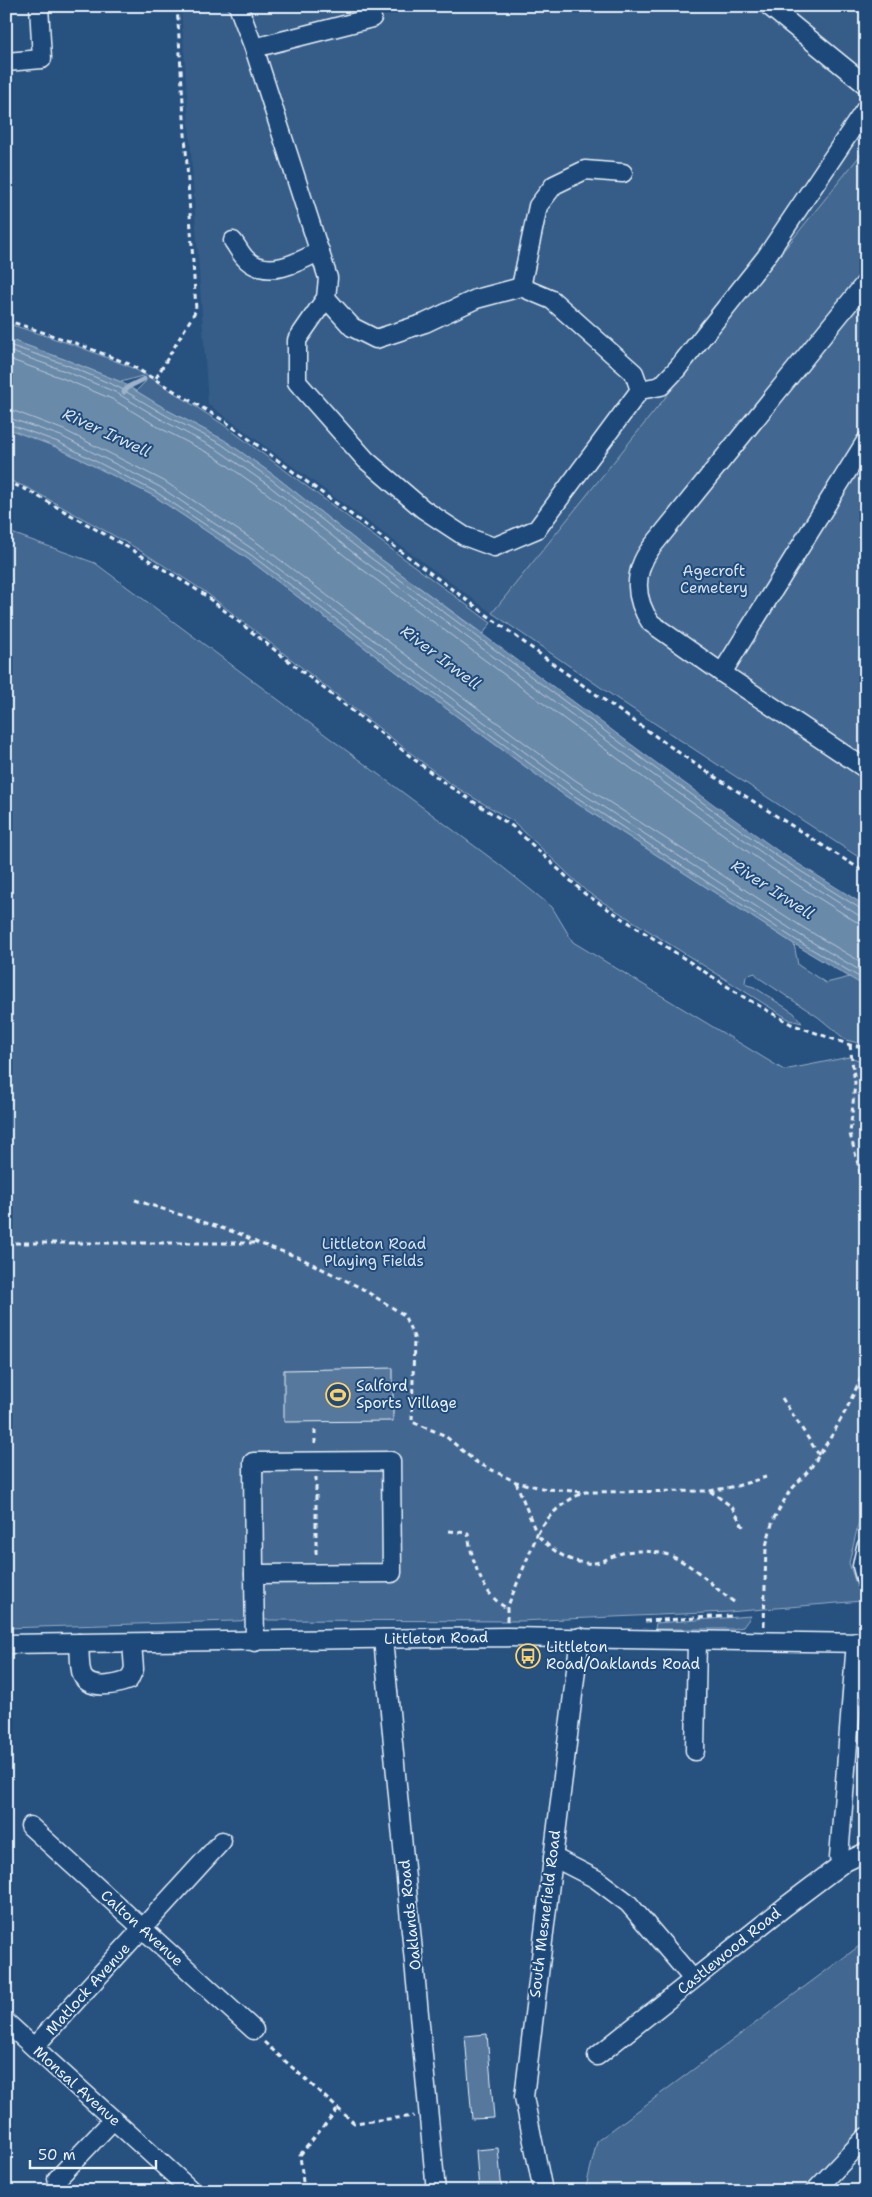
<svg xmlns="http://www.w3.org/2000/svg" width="872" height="2197" viewBox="0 0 872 2197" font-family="'Shantell Sans',sans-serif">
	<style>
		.built { fill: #355d88 }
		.green { fill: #436891; stroke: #96acc4 }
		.water { fill: #6b8aaa; stroke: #9db3c9 }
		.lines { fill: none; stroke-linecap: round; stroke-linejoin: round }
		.shore { stroke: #b6c8d9; stroke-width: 1 }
		.stream { stroke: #9db3c9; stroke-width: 5 }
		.building { fill: #57789d; stroke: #e8f1f8 }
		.minor-casing { stroke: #e8f1f8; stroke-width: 21 }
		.path { stroke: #e8f1f8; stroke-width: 3; stroke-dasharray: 5 4; stroke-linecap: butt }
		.minor { stroke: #1f4a7a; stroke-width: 18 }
		.labels { text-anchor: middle; stroke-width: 4; stroke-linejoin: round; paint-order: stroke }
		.park-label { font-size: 15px; fill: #d8e3ee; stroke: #1f4a7a }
		.poi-label { font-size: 15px; fill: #e8f1f8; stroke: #1f4a7a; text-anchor: start }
		.street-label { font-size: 15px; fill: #e8f1f8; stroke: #1f4a7a }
		.water-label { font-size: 16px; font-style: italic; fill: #d5e2ec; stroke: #1f4a7a }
	</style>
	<rect width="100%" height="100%" fill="#27517f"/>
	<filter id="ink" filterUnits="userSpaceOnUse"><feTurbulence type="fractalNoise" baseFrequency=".02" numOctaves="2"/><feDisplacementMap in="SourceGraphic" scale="10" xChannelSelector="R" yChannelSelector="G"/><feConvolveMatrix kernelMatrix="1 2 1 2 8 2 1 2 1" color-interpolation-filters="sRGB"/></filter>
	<g filter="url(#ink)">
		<path class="built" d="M181,6H866V148L492,613L208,404Z"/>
		<g class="green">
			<path d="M866,148V862L619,700L492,613Z"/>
			<path d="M6,323L77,346L128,366L150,377L224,425L491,623L483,634L367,549L275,476L224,440L169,411L136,391L146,381L142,376L121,382L69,361L6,338Z"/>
			<path d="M6,428L56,447L154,496L248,559L406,679L564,795L794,944L798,965L826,983L850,977L866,987V1045L846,1040L818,1017L759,978L755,973L746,976L745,983L747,985L754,987L794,1013L802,1023L790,1020L598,899L586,891L514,822L449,783L204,591L136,548L28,488L6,479Z"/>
			<path d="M6,531L95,563L500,865L552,907L573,942L784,1070L849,1057L866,1062V1492L849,1563L862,1601L728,1612L520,1621L266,1620L6,1628Z"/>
			<path d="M751,1616L743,1627L733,1629H655L656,1623Z"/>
			<path d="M866,1941V2127L806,2191H585L597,2141Z"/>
		</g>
		<path class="water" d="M6,338L69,361L121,382L169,411L224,440L275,476L367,549L655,762L781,853L866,906V987L794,944L564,795L406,679L248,559L154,496L56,447L6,428Z"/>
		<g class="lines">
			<g class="shore">
				<path d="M6,344L67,365L118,387L167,416L221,444L272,480L364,553L652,766L778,857L861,909L866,910"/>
				<path d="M6,350L65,371L115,392L164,421L218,450L268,485L360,558L648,771L775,862L858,915L866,916"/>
				<path d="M6,358L62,378L112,399L160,428L214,456L264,491L355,564L644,778L771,868L855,921L866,924"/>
				<path d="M6,410L14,411L64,430L164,481L259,544L418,664L575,780L804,928L866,965"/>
				<path d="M6,417L61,436L160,487L254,550L413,670L571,786L800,935L866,974"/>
				<path d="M6,423L58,442L156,492L251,555L409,675L567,791L796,940L866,981"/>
			</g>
			<path class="stream" d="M124,392L128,387L144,379"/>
		</g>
		<g class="building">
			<path d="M393,1368V1421L284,1422V1370Z"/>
			<path d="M487,2034L494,2118L472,2119L465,2036Z"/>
			<path d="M498,2148L502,2191H479L476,2150Z"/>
		</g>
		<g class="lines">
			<g class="minor-casing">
				<g id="minor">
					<path d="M238,6L254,48L328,278L326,298L297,340V382L366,460L423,509L464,536L494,547L537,529L640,390L634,373L552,300L521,287L476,299L425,323L376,339L352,327L326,298"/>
					<path d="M769,6L866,85"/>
					<path d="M254,48L372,18"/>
					<path d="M6,62L42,59L39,6"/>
					<path d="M233,241C237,246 241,255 247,260C268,279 299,262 320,251"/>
					<path d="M521,287L538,206L554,185L585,170L623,173"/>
					<path d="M640,390L661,386L677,369L766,257L866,108"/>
					<path d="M866,441L722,673L866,769"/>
					<path d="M722,673L651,623C634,599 633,572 651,548L866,282"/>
					<path d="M391,1461L392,1573L254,1574L253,1462Z"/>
					<path d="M866,1547L862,1566L866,1581"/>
					<path d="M254,1574L255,1642"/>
					<path d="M383,1639L436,2191"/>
					<path d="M79,1643C80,1653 79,1666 82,1675C89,1691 116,1685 129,1680L134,1669L132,1643"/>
					<path d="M6,1644L507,1637L866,1643"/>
					<path d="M695,1751L697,1641"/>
					<path d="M30,1826L254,2030"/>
					<path d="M553,1857L596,1879L628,1903L693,1979"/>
					<path d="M843,1863L839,1857L856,1642"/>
					<path d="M6,2022L192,2191"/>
					<path d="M34,2047L222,1841"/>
					<path d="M597,2056L786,1906L843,1863L866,1852"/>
					<path d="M57,2179L113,2120"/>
					<path d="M543,2191L524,2097L580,1637"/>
					<path d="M815,2191L866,2137"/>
				</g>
			</g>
			<g class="path">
				<path d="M6,320L78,344L129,364L226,422L560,669L698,766L866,873"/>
				<path d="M156,378L196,310L177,6"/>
				<path d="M6,481L27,490L134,551L202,593L447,785L512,826L585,894L742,996L791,1024L850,1045L866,1047"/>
				<path d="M850,1045L855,1083L850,1134L866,1194"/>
				<path d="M135,1200L240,1234L258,1243L298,1257L361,1288L404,1315L414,1337L412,1422L444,1435L476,1462L516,1482L546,1489L585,1492"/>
				<path d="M6,1243H256"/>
				<path d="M782,1398L819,1455"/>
				<path d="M315,1430V1445"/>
				<path d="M316,1477V1558"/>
				<path d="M710,1491L732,1507L744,1528"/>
				<path d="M449,1531L468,1533C471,1558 482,1596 507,1608"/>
				<path d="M734,1602C710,1585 694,1563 665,1554C651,1551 632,1549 619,1554C611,1556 602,1563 594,1563C570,1565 552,1550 537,1535C548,1514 564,1501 585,1492L709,1491L737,1486L766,1477"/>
				<path d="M507,1621V1608L537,1535L516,1482"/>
				<path d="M645,1621L731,1616"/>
				<path d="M764,1626L766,1546L773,1520L789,1492L810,1469L834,1432L847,1408L866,1367"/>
				<path d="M264,2042L354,2123L414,2116"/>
				<path d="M304,2191L300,2155L337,2110"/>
			</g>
			<use href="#minor" class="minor"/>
		</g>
	</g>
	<defs>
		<g id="stadium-ring" transform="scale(1.25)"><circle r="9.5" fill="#1f4a7a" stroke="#ffd166" stroke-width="1.5"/><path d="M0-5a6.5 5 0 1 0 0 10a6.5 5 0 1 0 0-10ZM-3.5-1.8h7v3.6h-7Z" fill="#ffd166"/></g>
		<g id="bus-ring" transform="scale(1.25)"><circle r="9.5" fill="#1f4a7a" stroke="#ffd166" stroke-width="1.5"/><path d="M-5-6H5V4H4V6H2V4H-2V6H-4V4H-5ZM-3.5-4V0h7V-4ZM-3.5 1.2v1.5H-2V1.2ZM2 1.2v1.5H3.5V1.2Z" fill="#ffd166"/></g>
	</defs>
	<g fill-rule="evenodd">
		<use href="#stadium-ring" x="338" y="1395"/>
		<use href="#bus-ring" x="528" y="1656"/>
	</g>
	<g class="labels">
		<g class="park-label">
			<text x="714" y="576">Agecroft<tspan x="714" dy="17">Cemetery</tspan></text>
			<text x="374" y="1249">Littleton Road<tspan x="374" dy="17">Playing Fields</tspan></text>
		</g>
		<g class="poi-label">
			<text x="356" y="1391">Salford<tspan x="356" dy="17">Sports Village</tspan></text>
			<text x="546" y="1652">Littleton<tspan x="546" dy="17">Road/Oaklands Road</tspan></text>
		</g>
		<g class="street-label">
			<text transform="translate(436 1638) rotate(-1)" y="5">Littleton Road</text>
			<text transform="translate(545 1914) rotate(-83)" y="5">South Mesnefield Road</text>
			<text transform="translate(410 1915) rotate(-96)" y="5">Oaklands Road</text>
			<text transform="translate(142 1928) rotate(42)" y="5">Calton Avenue</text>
			<text transform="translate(729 1951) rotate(-39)" y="5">Castlewood Road</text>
			<text transform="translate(88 1989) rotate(-48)" y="5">Matlock Avenue</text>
			<text transform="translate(77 2086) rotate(42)" y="5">Monsal Avenue</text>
		</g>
		<g class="water-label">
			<text transform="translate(107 432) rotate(25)" y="6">River Irwell</text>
			<text transform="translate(441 657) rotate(37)" y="6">River Irwell</text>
			<text transform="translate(773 889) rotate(33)" y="6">River Irwell</text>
		</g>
	</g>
	<rect width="872" height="2197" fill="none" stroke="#1f4a7a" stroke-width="25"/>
	<rect x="12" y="12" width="847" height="2172" fill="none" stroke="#e8f1f8" stroke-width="2" filter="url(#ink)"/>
	<path d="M30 2160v8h126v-8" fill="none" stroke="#e8f1f8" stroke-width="2.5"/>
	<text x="38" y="2160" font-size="15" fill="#e8f1f8" stroke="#1f4a7a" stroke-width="4" paint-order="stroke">50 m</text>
</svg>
